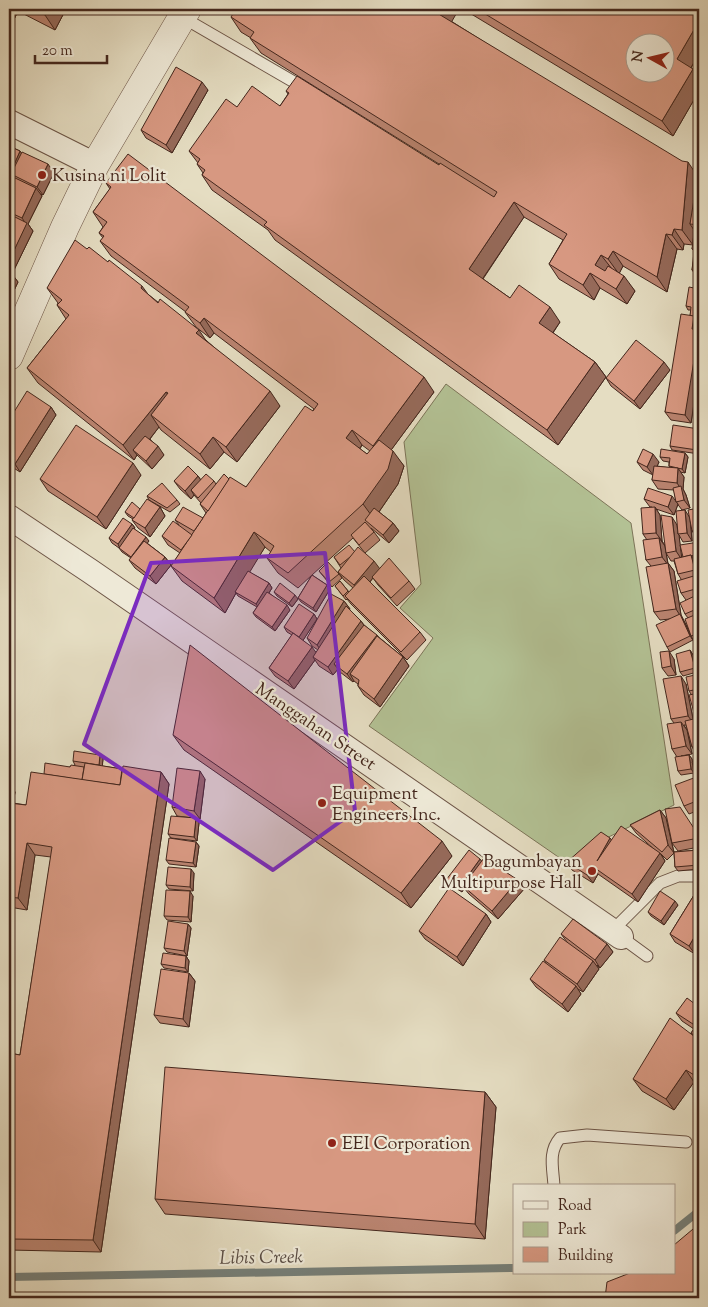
<svg xmlns="http://www.w3.org/2000/svg" width="708" height="1307" viewBox="0 0 708 1307" font-family="'Sorts Mill Goudy',serif">
	<style>
		.green { fill: #b3c194; stroke: #7c7458 }
		.lines { fill: none; stroke-linecap: round; stroke-linejoin: round }
		.stream { stroke: #76807a; stroke-width: 8 }
		.service-casing { stroke: #6c5446; stroke-width: 13 }
		.minor-casing { stroke: #6c5446; stroke-width: 26 }
		.tertiary-casing { stroke: #6c5446; stroke-width: 29 }
		.service { stroke: #eee9d7; stroke-width: 11 }
		.minor { stroke: #eee9d7; stroke-width: 24 }
		.tertiary { stroke: #eee9d7; stroke-width: 28 }
		.wall { fill: #b9836f; stroke: #44271d; fill-rule: evenodd }
		.shaded-wall { fill: #966a5a; stroke: #44271d }
		.building { fill: #d79881; stroke: #44271d; fill-rule: evenodd }
		.marked { fill: #7b2cbf; fill-opacity: 0.2; stroke: #7b2cbf; stroke-width: 4; stroke-linejoin: round }
		.poi-dot { fill: #8f2418; stroke: #eee9d7; stroke-width: 2 }
		.labels { text-anchor: middle; stroke-width: 4.5; stroke-linejoin: round; paint-order: stroke }
		.poi-label { font-size: 18px; fill: #44271d; stroke: #eee9d7; text-anchor: start }
		.street-label { font-size: 18px; fill: #44271d; stroke: #eee9d7 }
		.water-label { font-size: 19px; font-style: italic; fill: #594c44; stroke: #eee9d7 }
	</style>
	<rect width="100%" height="100%" fill="#e5ddc2"/>
	<filter id="stains"><feTurbulence type="fractalNoise" baseFrequency=".004" numOctaves="4"/><feColorMatrix values="0 0 0 0 .2 0 0 0 0 .09 0 0 0 0 .02 0 0 0 .5 -.17"/></filter>
	<radialGradient id="worn" r=".72"><stop offset=".6" stop-color="#630" stop-opacity="0"/><stop offset="1" stop-color="#630" stop-opacity=".3"/></radialGradient>
	<path class="green" d="M446,384L631,523L674,805L582,850L567,863L369,726L433,638L400,608L421,584L404,442Z"/>
	<g class="lines">
		<g class="stream">
			<path d="M674,1231L699,1211"/>
			<path d="M9,1277L514,1268"/>
		</g>
		<g class="service-casing">
			<g id="service">
				<path d="M182,17L306,89"/>
				<path d="M612,931L660,883L678,876H699"/>
				<path d="M621,937L647,956"/>
				<path d="M554,1186C553,1168 548,1152 560,1138L587,1135L686,1142"/>
			</g>
		</g>
		<g class="minor-casing">
			<g id="minor">
				<path d="M9,122L95,165"/>
				<path d="M9,517L90,571L621,937"/>
			</g>
		</g>
		<g class="tertiary-casing">
			<path id="tertiary" d="M9,356L65,227L95,165L187,9"/>
		</g>
		<use href="#service" class="service"/>
		<use href="#minor" class="minor"/>
		<use href="#tertiary" class="tertiary"/>
	</g>
	<g class="wall">
		<path d="M9,9H66L55,30L18,11L9,30Z"/>
		<path d="M463,9H699V54L691,68L693,69L699,78V91L673,136Z"/>
		<path d="M231,17L451,21L698,177V180H699V233L696,232L694,230L693,245L699,234V274H695L692,270L695,252L692,249L693,245L684,244L683,250L677,249L667,292L623,266L619,273L635,291L627,304L600,288L594,300L559,279L549,264L563,240L524,217L483,279L510,298L560,322L553,333L595,362L606,377L558,445L275,240L268,230L212,190L202,175L203,173L197,164L198,163L189,151L237,107L280,106L288,94L286,91L439,165V164L261,53L250,38H251L241,32Z"/>
		<path d="M208,90L172,153L146,138L141,130Z"/>
		<path d="M9,146L20,151L21,153L54,173L43,195L40,194L42,196L28,224L33,231L12,274L18,282L9,301Z"/>
		<path d="M106,183L434,392L391,450L404,466L398,484L379,512L393,523L399,531L389,543L371,528L380,540L365,553L353,538L312,575L327,585L330,589L316,612L301,602L298,598L312,575L298,588L278,573L267,558L271,552L265,547L249,572L269,583L272,588L269,593L290,610L275,631L256,617L253,613L257,607L238,596L236,593L225,613L182,581L171,566L180,553L168,545L162,536L179,525L175,520L203,518L206,513L200,504L201,503L194,495L191,499L180,489L174,481L198,476L201,480L214,481L216,484L229,479L246,487L314,409L214,333L210,338L196,327L185,312H186L111,256L100,241L103,238L99,233L103,227L93,212L110,189ZM362,445L370,451L367,454L360,449Z"/>
		<path d="M87,249L149,295L207,341L280,406L237,462L224,452L210,469L161,430L159,427L150,439L164,455L152,469L137,455L134,460L38,383L27,368L66,319L57,305L58,303L47,288Z"/>
		<path d="M699,289V322L698,321L699,323V370L691,423L671,420L665,412L690,316L691,310H688L686,306Z"/>
		<path d="M670,370L640,409L611,386L606,378Z"/>
		<path d="M51,407L56,415L20,472L9,465V420Z"/>
		<path d="M699,429V454L672,450L670,446Z"/>
		<path d="M685,453L688,457L685,473L680,472L684,477L683,489L686,495L690,508L682,510L676,502L674,490L658,489L652,480L653,475L643,470L637,462H659L657,466L670,468L669,466V462L663,461L660,457Z"/>
		<path d="M141,475L106,529L48,491L40,479Z"/>
		<path d="M147,496L177,500L180,504L170,512L149,500Z"/>
		<path d="M644,499L678,504L674,515L656,509L660,515L662,541L665,545L677,524L689,517L699,508V535H695L692,531L691,527L692,541L683,542L679,535L681,557H683L699,542V559L694,560L697,563L699,572V644H697L692,638L693,640L670,652L667,647L670,619L660,620L654,612L651,566L646,560L647,540L643,534L652,507H650ZM666,553L671,561H674L678,574L681,579V593L686,600L685,614L688,618L690,632L681,615L674,571L668,563Z"/>
		<path d="M160,507L165,516L150,537L138,528L132,520L133,519L128,516L125,512L140,509Z"/>
		<path d="M132,524L135,528L134,529L149,541L147,543L165,557L171,565L156,584L135,568L129,560L131,558L122,552L119,548L112,543L109,538Z"/>
		<path d="M355,552L380,569L409,581L415,589L397,606L378,585L373,578L370,582L420,632L426,640L407,660L351,604L347,599L346,600L335,586L340,581L349,592L353,588L344,580L338,572L341,568L334,557Z"/>
		<path d="M319,571L339,574L342,578L332,587Z"/>
		<path d="M274,592L298,599L292,607L277,596Z"/>
		<path d="M344,601L350,609L349,610L361,621L364,625L403,657L409,666L380,707L364,695L358,686V684L354,681L353,682L340,672L338,669L333,675L319,666L315,660L294,689L275,676L269,668L292,635L287,632L284,627L314,614L317,619L303,640L316,653L318,650L312,646L307,638Z"/>
		<path d="M699,645V675L697,672L683,676L680,672L690,650L693,655L695,662L698,661Z"/>
		<path d="M674,659L676,675L668,676L662,668Z"/>
		<path d="M695,675L698,679L699,684V755L698,756L692,747L686,725H684L687,730L692,754L681,756L689,755L692,759V762L699,759V810L689,814L684,806L698,776L693,764L694,773L681,775L678,771L677,757L672,749L674,723L671,719L686,684L693,719L697,718L695,716L691,694L689,691Z"/>
		<path d="M173,735L452,856L411,908L184,750Z"/>
		<path d="M100,755L103,759L102,766L122,769L161,772L169,784L101,1252L9,1250V1053L20,1055L51,857L35,855L27,910L9,907V783L15,792L13,803L26,805L44,774L70,767L75,765L73,761Z"/>
		<path d="M205,779L200,819L177,816L172,807Z"/>
		<path d="M660,810L666,818L674,852L699,850V869L678,871L675,867L674,853L667,860L661,854L665,861L638,902L598,874L593,883L572,870L567,862L610,838L611,840L656,851L636,833L630,825Z"/>
		<path d="M199,823L197,841L171,838L168,834Z"/>
		<path d="M699,836V847L678,851L672,843Z"/>
		<path d="M196,842L199,846L196,867L169,864L166,860Z"/>
		<path d="M482,861L524,889L498,919L469,894L464,888L462,892L449,884L446,880Z"/>
		<path d="M194,873L193,891L169,889L166,885Z"/>
		<path d="M699,887V947L695,954L675,942L670,934Z"/>
		<path d="M193,896L191,922L167,920L164,916Z"/>
		<path d="M678,905L664,925L651,916L648,912Z"/>
		<path d="M486,914L491,922L463,966L425,939L419,931Z"/>
		<path d="M188,924L191,928L187,956L167,952L164,948Z"/>
		<path d="M561,934L607,944L613,952L600,968L597,965L599,969L583,992L578,989L581,994L568,1012L536,987L530,979L546,963L544,960L567,942Z"/>
		<path d="M186,956L189,961L188,972L164,968L161,964Z"/>
		<path d="M189,973L195,981L189,1027L160,1023L154,1015Z"/>
		<path d="M699,1007V1085L694,1082L674,1110L642,1091L633,1079L693,1035L691,1033L694,1029L682,1021L676,1013Z"/>
		<path d="M485,1092L496,1107L485,1239L165,1214L155,1199Z"/>
	</g>
	<g class="shaded-wall">
		<path d="M9,9H16L18,11L9,30Z"/>
		<path d="M48,9H66L55,30L45,15Z"/>
		<path d="M440,9H459L448,28L437,13Z"/>
		<path d="M699,21V54L687,74L677,59Z"/>
		<path d="M693,69L699,78V91L673,136L662,121Z"/>
		<path d="M202,82L208,90L172,153L166,145Z"/>
		<path d="M20,151L26,160L11,174L16,181L9,196V176Z"/>
		<path d="M688,162L698,177L697,195L690,224L694,230L693,245L682,230Z"/>
		<path d="M48,164L54,173L43,195L37,187Z"/>
		<path d="M36,188L42,196L28,224L33,231L12,274L18,282L9,301V261L26,224L22,218Z"/>
		<path d="M514,202L524,217L479,284L469,269Z"/>
		<path d="M674,229L684,244L683,250L672,235Z"/>
		<path d="M666,234L677,249L667,292L657,277Z"/>
		<path d="M613,251L623,266L619,274L608,259Z"/>
		<path d="M601,255L612,269L605,280L595,265Z"/>
		<path d="M590,273L600,288L594,300L583,285Z"/>
		<path d="M624,276L635,291L627,304L616,289Z"/>
		<path d="M142,286L153,301L141,288Z"/>
		<path d="M550,307L560,322L549,338L539,323Z"/>
		<path d="M694,316L699,323V370L691,423L685,415L692,329Z"/>
		<path d="M204,318L214,333L210,338L200,323Z"/>
		<path d="M199,330L209,345L196,333Z"/>
		<path d="M595,362L606,377L558,445L547,430Z"/>
		<path d="M664,362L670,370L640,409L634,401Z"/>
		<path d="M424,377L434,392L383,461L373,446Z"/>
		<path d="M270,391L280,406L237,462L226,447Z"/>
		<path d="M166,392L176,406L151,415L159,427L138,454L133,450L137,455L134,460L123,445Z"/>
		<path d="M51,407L56,415L20,472L15,464Z"/>
		<path d="M352,430L362,445L356,453L346,438Z"/>
		<path d="M213,437L224,452L210,469L200,454Z"/>
		<path d="M699,437V453L697,450Z"/>
		<path d="M158,446L164,455L152,469L146,461Z"/>
		<path d="M393,451L404,466L398,484L374,519L363,504Z"/>
		<path d="M685,453L688,457L685,473L682,469Z"/>
		<path d="M653,454L659,462L653,475L647,467Z"/>
		<path d="M133,463L141,475L106,529L97,517Z"/>
		<path d="M678,468L684,477L683,489L686,495L690,508L684,500L681,489L677,483Z"/>
		<path d="M198,476L204,485L191,490L194,495L191,499L185,491Z"/>
		<path d="M672,496L678,504L674,515L668,507Z"/>
		<path d="M160,507L165,516L150,537L145,528Z"/>
		<path d="M655,507L660,515L662,541L656,533Z"/>
		<path d="M685,510L690,518L692,541L687,533Z"/>
		<path d="M672,517L677,525L678,534L679,535L682,560L676,551Z"/>
		<path d="M393,523L399,531L389,543L383,535Z"/>
		<path d="M132,524L135,528L120,549L118,544Z"/>
		<path d="M254,532L265,547L237,593L235,592L236,593L225,613L214,598Z"/>
		<path d="M146,537L149,541L134,561L131,557Z"/>
		<path d="M659,538L665,546L668,565L662,557Z"/>
		<path d="M691,555L697,563L699,572V576L695,570Z"/>
		<path d="M165,557L171,565L156,584L150,576Z"/>
		<path d="M374,561L380,569L360,594L354,585Z"/>
		<path d="M668,563L674,571L681,615L693,640L690,636L681,617L676,609Z"/>
		<path d="M269,583L272,588L259,608L256,604Z"/>
		<path d="M327,585L330,589L316,612L313,608Z"/>
		<path d="M295,595L298,599L292,607L289,603Z"/>
		<path d="M344,601L350,609L323,653L317,645Z"/>
		<path d="M287,605L290,610L275,631L272,627Z"/>
		<path d="M314,614L317,619L302,642L299,637Z"/>
		<path d="M361,621L367,630L334,664L338,669L333,675L328,667Z"/>
		<path d="M377,635L383,643L350,674L354,681L353,682L347,674Z"/>
		<path d="M312,647L318,655L313,657L315,660L294,689L288,681Z"/>
		<path d="M690,650L693,655L697,670H696L695,668Z"/>
		<path d="M669,651L674,659L676,675L671,666Z"/>
		<path d="M403,657L409,666L380,707L374,699Z"/>
		<path d="M695,675L698,679L699,684V690Z"/>
		<path d="M681,676L686,684L694,724L688,716Z"/>
		<path d="M681,722L687,730L692,754L686,746Z"/>
		<path d="M100,755L103,759L102,770L99,766Z"/>
		<path d="M689,755L692,759L694,773L691,769Z"/>
		<path d="M200,771L205,779L200,819L194,811Z"/>
		<path d="M161,772L169,784L101,1252L93,1240Z"/>
		<path d="M9,783L15,792L9,831Z"/>
		<path d="M660,810L666,818L674,853L668,845Z"/>
		<path d="M196,818L199,823L197,841L194,837Z"/>
		<path d="M610,838L616,846L597,861Z"/>
		<path d="M442,841L452,856L411,908L401,893Z"/>
		<path d="M196,842L199,846L196,867L193,863Z"/>
		<path d="M27,843L35,855L27,910L18,898Z"/>
		<path d="M660,853L665,861L638,902L632,894Z"/>
		<path d="M480,859L483,863L463,886L464,888L462,892L459,888Z"/>
		<path d="M592,866L598,874L593,883L587,875Z"/>
		<path d="M191,869L194,873L193,891L190,887Z"/>
		<path d="M518,880L524,889L498,919L492,911Z"/>
		<path d="M190,891L193,896L191,922L188,917Z"/>
		<path d="M675,901L678,905L664,925L661,921Z"/>
		<path d="M486,914L491,922L463,966L457,957Z"/>
		<path d="M188,924L191,928L187,956L184,951Z"/>
		<path d="M699,929V947L695,954L689,946Z"/>
		<path d="M607,944L613,952L600,968L595,960Z"/>
		<path d="M186,956L189,961L188,972L185,968Z"/>
		<path d="M593,961L599,969L583,992L577,984Z"/>
		<path d="M189,973L195,981L189,1027L183,1019Z"/>
		<path d="M576,986L581,994L568,1012L562,1004Z"/>
		<path d="M686,1070L694,1082L674,1110L666,1099Z"/>
		<path d="M485,1092L496,1107L485,1239L475,1224Z"/>
	</g>
	<g class="building">
		<path d="M32,9H48L45,15Z"/>
		<path d="M236,9H440L437,13L682,161L688,162L682,230L674,229L672,235L666,234L657,277L613,251L608,259L601,255L595,265L605,271L608,266L624,276L616,289L590,273L583,285L549,264L567,234L514,202L469,269L510,298L519,285L550,307L539,323L595,362L547,430L264,225L267,222L202,175L205,170L197,164L200,159L189,151L226,99L237,107L252,86L280,106L289,93L286,91L297,76L439,165L440,163L494,197L497,192L250,38L254,32L231,17Z"/>
		<path d="M477,9H699V21L677,59L693,69L662,121ZM636,42H666V72H636Z"/>
		<path d="M176,67L202,82L166,145L141,130Z"/>
		<path d="M9,146L20,151L9,176Z"/>
		<path d="M22,152L48,164L37,187L11,174Z"/>
		<path d="M128,154L424,377L373,446L352,430L346,438L367,454L379,440L393,451L388,469L363,504L288,573L267,558L274,546L254,532L214,598L171,566L230,477L246,487L305,406L313,411L318,404L204,318L200,323L185,312L189,307L100,241L104,236L99,233L107,222L93,212L111,187L106,183Z"/>
		<path d="M699,162V175L697,174Z"/>
		<path d="M13,177L36,188L22,218L9,212V185Z"/>
		<path d="M697,179L699,180V194L695,193L694,195Z"/>
		<path d="M695,193L699,194V225L690,224Z"/>
		<path d="M9,214L27,223L9,261Z"/>
		<path d="M694,233L699,234V250L692,249Z"/>
		<path d="M75,240L87,249L89,247L108,262L109,260L142,286L141,288L158,303L160,299L199,330L196,333L270,391L226,447L213,437L200,454L151,415L168,393L166,392L123,445L27,368L69,315L57,305L62,300L47,288Z"/>
		<path d="M694,252L699,253V270H692Z"/>
		<path d="M9,272L12,274L9,281Z"/>
		<path d="M689,287L699,289V296L697,308H699V318L690,316L691,307L686,306Z"/>
		<path d="M681,314L694,316L692,329L699,330L685,415L665,412Z"/>
		<path d="M636,340L664,362L634,401L606,378Z"/>
		<path d="M27,391L51,407L15,464L9,460V420Z"/>
		<path d="M76,425L133,463L97,517L40,479Z"/>
		<path d="M673,425L699,429V437L697,450L670,446Z"/>
		<path d="M145,436L158,446L146,461L133,450Z"/>
		<path d="M643,449L653,454L647,467L637,462Z"/>
		<path d="M661,449L685,453L682,469L669,466L670,458L660,457Z"/>
		<path d="M188,466L198,476L185,491L174,481Z"/>
		<path d="M654,466L678,468L677,483L652,480Z"/>
		<path d="M206,474L214,481L198,498L191,490Z"/>
		<path d="M224,474L229,479L208,511L200,504Z"/>
		<path d="M162,483L177,500L167,508L147,496Z"/>
		<path d="M681,486L684,500L676,502L673,488Z"/>
		<path d="M648,488L672,496L668,507L644,499Z"/>
		<path d="M147,499L160,507L145,528L132,520Z"/>
		<path d="M132,502L140,509L134,518L125,512Z"/>
		<path d="M183,507L203,518L194,531L175,520Z"/>
		<path d="M655,507L656,533L643,534L641,508Z"/>
		<path d="M374,508L393,523L383,535L365,520Z"/>
		<path d="M699,508V530L692,531L688,510Z"/>
		<path d="M685,510L687,533L678,534L676,511Z"/>
		<path d="M661,515L672,517L676,551L666,553Z"/>
		<path d="M123,518L132,524L118,544L109,538Z"/>
		<path d="M173,521L192,535L181,550L162,536Z"/>
		<path d="M365,522L374,532L359,545L351,535Z"/>
		<path d="M133,528L146,537L131,557L119,548Z"/>
		<path d="M659,538L662,557L646,560L643,540Z"/>
		<path d="M144,541L165,557L150,576L129,560Z"/>
		<path d="M699,542V554L691,556V555L683,557L680,545Z"/>
		<path d="M349,545L355,552L350,557L340,565L334,557Z"/>
		<path d="M358,547L374,561L354,585L338,572Z"/>
		<path d="M691,555L695,570L678,574L674,559Z"/>
		<path d="M389,558L409,581L391,598L372,577Z"/>
		<path d="M328,562L339,574L329,582L319,571Z"/>
		<path d="M668,563L676,609L654,612L646,567Z"/>
		<path d="M248,571L269,583L256,604L235,592Z"/>
		<path d="M312,575L327,585L313,608L298,598Z"/>
		<path d="M697,575L699,584V588L681,593L677,581Z"/>
		<path d="M364,576L420,632L401,652L345,596Z"/>
		<path d="M340,581L348,591L343,596L335,586Z"/>
		<path d="M280,583L295,595L289,603L274,592Z"/>
		<path d="M267,592L287,605L272,627L253,613Z"/>
		<path d="M331,594L344,601L317,645L307,638Z"/>
		<path d="M699,594V608L685,614L680,603Z"/>
		<path d="M299,604L314,614L299,637L284,627Z"/>
		<path d="M346,606L361,621L328,667L313,657Z"/>
		<path d="M680,614L690,636L667,647L656,625Z"/>
		<path d="M697,614L699,621V633L691,636L685,619Z"/>
		<path d="M364,625L377,635L347,674L334,664Z"/>
		<path d="M293,633L312,647L288,681L269,668Z"/>
		<path d="M377,636L403,657L374,699L358,686L359,680L350,674Z"/>
		<path d="M190,645L442,841L401,893L173,735Z"/>
		<path d="M699,645V661H698L694,647Z"/>
		<path d="M690,650L695,668L680,672L676,654Z"/>
		<path d="M669,651L671,666L662,668L660,652Z"/>
		<path d="M699,661V669L696,670L694,663Z"/>
		<path d="M695,675L698,689L689,691L686,677Z"/>
		<path d="M681,676L688,716L671,719L663,679Z"/>
		<path d="M699,693V715L695,716L689,695Z"/>
		<path d="M698,718L699,721V746L692,747L685,721Z"/>
		<path d="M681,722L686,746L672,749L667,724Z"/>
		<path d="M74,751L100,755L99,765L73,761Z"/>
		<path d="M689,755L691,769L678,771L675,757Z"/>
		<path d="M699,759V776H698L692,762Z"/>
		<path d="M45,763L70,767L71,765L84,767L82,780L44,774Z"/>
		<path d="M85,763L122,769L120,785L82,780Z"/>
		<path d="M123,766L161,772L93,1240L9,1239V1053L20,1055L52,847L27,843L18,898L9,897V803L26,805L31,772L120,785Z"/>
		<path d="M177,768L200,771L194,811L172,807Z"/>
		<path d="M699,776V800L684,806L675,785Z"/>
		<path d="M680,807L699,836V838L672,843L665,809Z"/>
		<path d="M660,810L668,845L662,852L630,825Z"/>
		<path d="M171,816L196,818L194,837L168,834Z"/>
		<path d="M621,826L660,853L632,894L592,866L587,875L567,862L601,832L610,838L597,861Z"/>
		<path d="M169,838L196,842L193,863L166,860Z"/>
		<path d="M469,850L480,859L459,888L446,880Z"/>
		<path d="M699,850V865L675,867L674,852Z"/>
		<path d="M484,858L518,880L492,911L463,886Z"/>
		<path d="M168,867L191,869L190,887L166,885Z"/>
		<path d="M699,887V929L689,946L670,934Z"/>
		<path d="M449,888L486,914L457,957L419,931Z"/>
		<path d="M166,890L190,891L188,917L164,916Z"/>
		<path d="M660,891L675,901L661,921L648,912Z"/>
		<path d="M573,919L607,944L595,960L561,934Z"/>
		<path d="M168,921L188,924L184,951L164,948Z"/>
		<path d="M560,937L593,961L577,984L544,960Z"/>
		<path d="M163,953L186,956L185,968L161,964Z"/>
		<path d="M543,961L576,986L562,1004L530,979Z"/>
		<path d="M161,969L189,973L183,1019L154,1015Z"/>
		<path d="M687,998L699,1007V1039L691,1033L696,1026L676,1013Z"/>
		<path d="M670,1018L699,1040V1078L686,1070L666,1099L633,1079Z"/>
		<path d="M165,1067L485,1092L475,1224L155,1199Z"/>
		<path d="M699,1224V1298H605L607,1282L630,1273H674V1245Z"/>
	</g>
	<path class="marked" d="M325,553L355,811L273,870L84,744L151,563Z"/>
	<g class="poi-dot">
		<circle cx="42" cy="175" r="5"/>
		<circle cx="322" cy="803" r="5"/>
		<circle cx="592" cy="871" r="5"/>
		<circle cx="332" cy="1143" r="5"/>
	</g>
	<g class="labels">
		<g class="poi-label">
			<text x="52" y="181">Kusina ni Lolit</text>
			<text x="332" y="799">Equipment<tspan x="332" dy="21">Engineers Inc.</tspan></text>
			<text x="582" y="867" text-anchor="end">Bagumbayan<tspan x="582" dy="21">Multipurpose Hall</tspan></text>
			<text x="342" y="1149">EEI Corporation</text>
		</g>
		<g class="street-label">
			<text transform="translate(316 726) rotate(34)" y="6">Manggahan Street</text>
		</g>
		<g class="water-label">
			<text transform="translate(261 1256) rotate(-1)" y="7">Libis Creek</text>
		</g>
	</g>
	<rect width="708" height="1307" fill="none" stroke="#e5ddc2" stroke-width="30"/>
	<rect x="10" y="10" width="688" height="1287" fill="none" stroke="#44271d" stroke-width="2.5"/>
	<rect x="15" y="15" width="678" height="1277" fill="none" stroke="#44271d"/>
	<rect x="513" y="1184" width="162" height="90" fill="#eee9d7" stroke="#aa9b8d"/>
	<rect x="523" y="1201" width="25" height="8" fill="#eee9d7" stroke="#aa9b8d"/>
	<text x="558" y="1210" font-size="15" fill="#44271d">Road</text>
	<rect x="523" y="1222" width="25" height="15" fill="#b3c194" stroke="#aa9b8d"/>
	<text x="558" y="1234" font-size="15" fill="#44271d">Park</text>
	<rect x="523" y="1247" width="25" height="15" fill="#d79881" stroke="#aa9b8d"/>
	<text x="558" y="1260" font-size="15" fill="#44271d">Building</text>
	<g transform="translate(650 58) rotate(278)"><circle r="24" fill="#eee9d7" stroke="#aa9b8d"/>
	<path d="M0-4L9 19L0 12L-9 19Z" fill="#8f2418"/>
	<text y="-8" font-size="14" font-weight="bold" text-anchor="middle" fill="#44271d">N</text>
	</g>
	<path d="M35 55v8h72v-8" fill="none" stroke="#44271d" stroke-width="2.5"/>
	<text x="42" y="55" font-size="15" fill="#44271d" stroke="#eee9d7" stroke-width="4" paint-order="stroke">20 m</text>
	<rect width="100%" height="100%" filter="url(#stains)"/>
	<rect width="100%" height="100%" fill="url(#worn)"/>
</svg>
